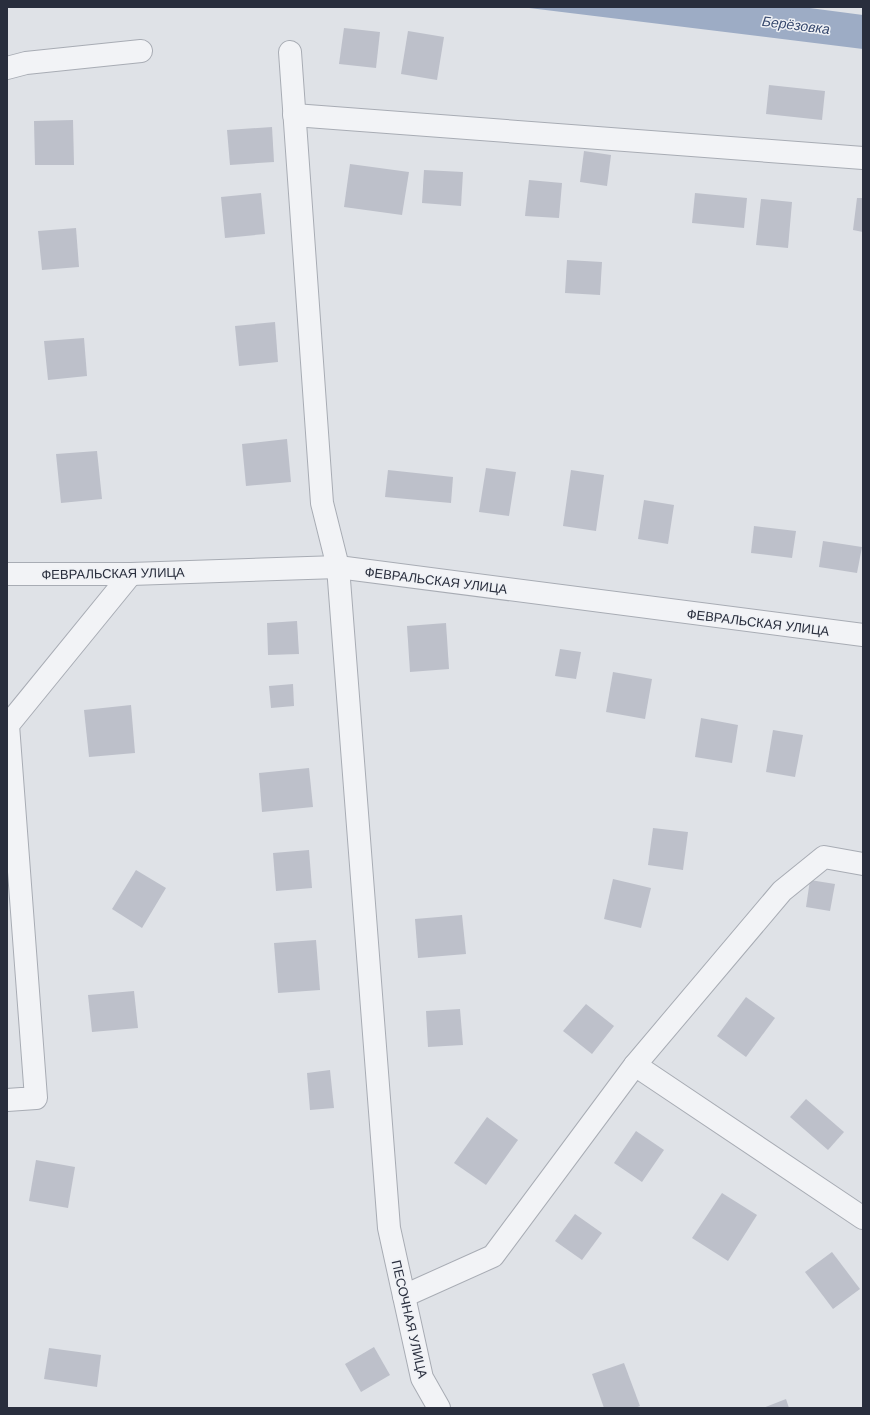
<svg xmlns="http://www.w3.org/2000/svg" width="870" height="1415" viewBox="0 0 870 1415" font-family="Arial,sans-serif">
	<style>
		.water { fill: #9dacc5 }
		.building { fill: #bdc0ca }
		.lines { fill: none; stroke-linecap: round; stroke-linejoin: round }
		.minor-casing { stroke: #a8acb4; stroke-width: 24 }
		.minor { stroke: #f2f3f6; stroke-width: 22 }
		.labels { text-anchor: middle; stroke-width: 3; stroke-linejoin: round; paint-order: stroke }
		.street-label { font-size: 13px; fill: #292e3d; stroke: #eff1f5 }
		.water-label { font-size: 14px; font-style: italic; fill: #37496e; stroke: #eff1f5 }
	</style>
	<rect width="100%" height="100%" fill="#dfe2e7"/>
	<path class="water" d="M521,7H802L863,15V49Z"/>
	<g class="building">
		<path d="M344,28L380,32L376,68L339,64Z"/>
		<path d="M408,31L444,37L437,80L401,74Z"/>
		<path d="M769,85L825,91L822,120L766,114Z"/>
		<path d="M73,120L74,165H35L34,121Z"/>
		<path d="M272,127L274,162L230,165L227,130Z"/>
		<path d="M584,151L611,155L607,186L580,182Z"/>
		<path d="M350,164L409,172L402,215L344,207Z"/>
		<path d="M424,170L463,172L461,206L422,203Z"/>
		<path d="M529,180L562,183L559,218L525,216Z"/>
		<path d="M261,193L265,234L225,238L221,197Z"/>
		<path d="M695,193L747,198L744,228L692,223Z"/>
		<path d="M857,198H863V232L853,230Z"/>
		<path d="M761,199L792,202L788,248L756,245Z"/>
		<path d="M76,228L79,267L42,270L38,231Z"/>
		<path d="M567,260L602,262L600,295L565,293Z"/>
		<path d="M275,322L278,362L239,366L235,326Z"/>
		<path d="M84,338L87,376L48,380L44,341Z"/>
		<path d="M287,439L291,482L246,486L242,444Z"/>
		<path d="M97,451L102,499L61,503L56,454Z"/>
		<path d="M486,468L516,472L509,516L479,512Z"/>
		<path d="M388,470L453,477L451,503L385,497Z"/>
		<path d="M571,470L604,475L596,531L563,526Z"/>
		<path d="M644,500L674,505L668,544L638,539Z"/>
		<path d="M754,526L796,531L792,558L751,553Z"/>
		<path d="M823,541L862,547L857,573L819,567Z"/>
		<path d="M297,621L299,654L268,655L267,623Z"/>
		<path d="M446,623L449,669L410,672L407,626Z"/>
		<path d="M560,649L581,652L576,679L555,676Z"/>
		<path d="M613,672L652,679L645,719L606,712Z"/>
		<path d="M293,684L294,706L271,708L269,686Z"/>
		<path d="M131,705L135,753L89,757L84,710Z"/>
		<path d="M701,718L738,725L732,763L695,757Z"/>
		<path d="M773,730L803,735L795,777L766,772Z"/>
		<path d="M309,768L313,807L262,812L259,773Z"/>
		<path d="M653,828L688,832L683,870L648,865Z"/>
		<path d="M309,850L312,888L276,891L273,853Z"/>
		<path d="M136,870L166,888L142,928L112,909Z"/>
		<path d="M613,879L651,888L641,928L604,919Z"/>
		<path d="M810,880L835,884L830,911L806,907Z"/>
		<path d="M462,915L466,954L418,958L415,919Z"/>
		<path d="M316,940L320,990L278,993L274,943Z"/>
		<path d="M134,991L138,1028L92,1032L88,995Z"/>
		<path d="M746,997L775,1018L746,1057L717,1036Z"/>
		<path d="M586,1004L614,1026L592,1054L563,1031Z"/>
		<path d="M460,1009L463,1045L428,1047L426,1011Z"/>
		<path d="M330,1070L334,1108L310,1110L307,1073Z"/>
		<path d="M806,1099L844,1132L828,1150L790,1117Z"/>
		<path d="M487,1117L518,1140L486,1185L454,1163Z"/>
		<path d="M636,1131L664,1150L642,1182L614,1163Z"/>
		<path d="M36,1160L75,1167L68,1208L29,1201Z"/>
		<path d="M722,1193L757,1215L728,1261L692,1238Z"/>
		<path d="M575,1214L602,1233L582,1260L555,1241Z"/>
		<path d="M832,1252L860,1289L833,1309L805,1272Z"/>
		<path d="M374,1347L390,1375L361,1392L345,1364Z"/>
		<path d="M49,1348L101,1355L97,1387L44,1379Z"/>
		<path d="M624,1363L640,1406L635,1408H604L592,1374Z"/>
		<path d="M786,1399L789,1408H763Z"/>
	</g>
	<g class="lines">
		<g class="minor-casing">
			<g id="minor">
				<path d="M290,52L322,503L338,567L389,1228L422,1378L439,1408"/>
				<path d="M7,68L26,63L141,51"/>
				<path d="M294,115L863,158"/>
				<path d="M7,574H131L338,567L863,635"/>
				<path d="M635,1065L863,1218"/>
				<path d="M7,1100L36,1098L8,725L131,574"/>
				<path d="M404,1296L493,1256L635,1065L782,891L824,857L863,864"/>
			</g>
		</g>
		<use href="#minor" class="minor"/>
	</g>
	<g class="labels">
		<g class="street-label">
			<text transform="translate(113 573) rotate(-1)" y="5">ФЕВРАЛЬСКАЯ УЛИЦА</text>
			<text transform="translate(436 580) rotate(7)" y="5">ФЕВРАЛЬСКАЯ УЛИЦА</text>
			<text transform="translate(758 622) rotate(7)" y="5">ФЕВРАЛЬСКАЯ УЛИЦА</text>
			<text transform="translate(410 1319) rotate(77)" y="5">ПЕСОЧНАЯ УЛИЦА</text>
		</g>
		<g class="water-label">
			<text transform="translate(796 25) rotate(7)" y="5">Берёзовка</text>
		</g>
	</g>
	<rect width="870" height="1415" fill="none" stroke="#292e3d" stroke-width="16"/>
</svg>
